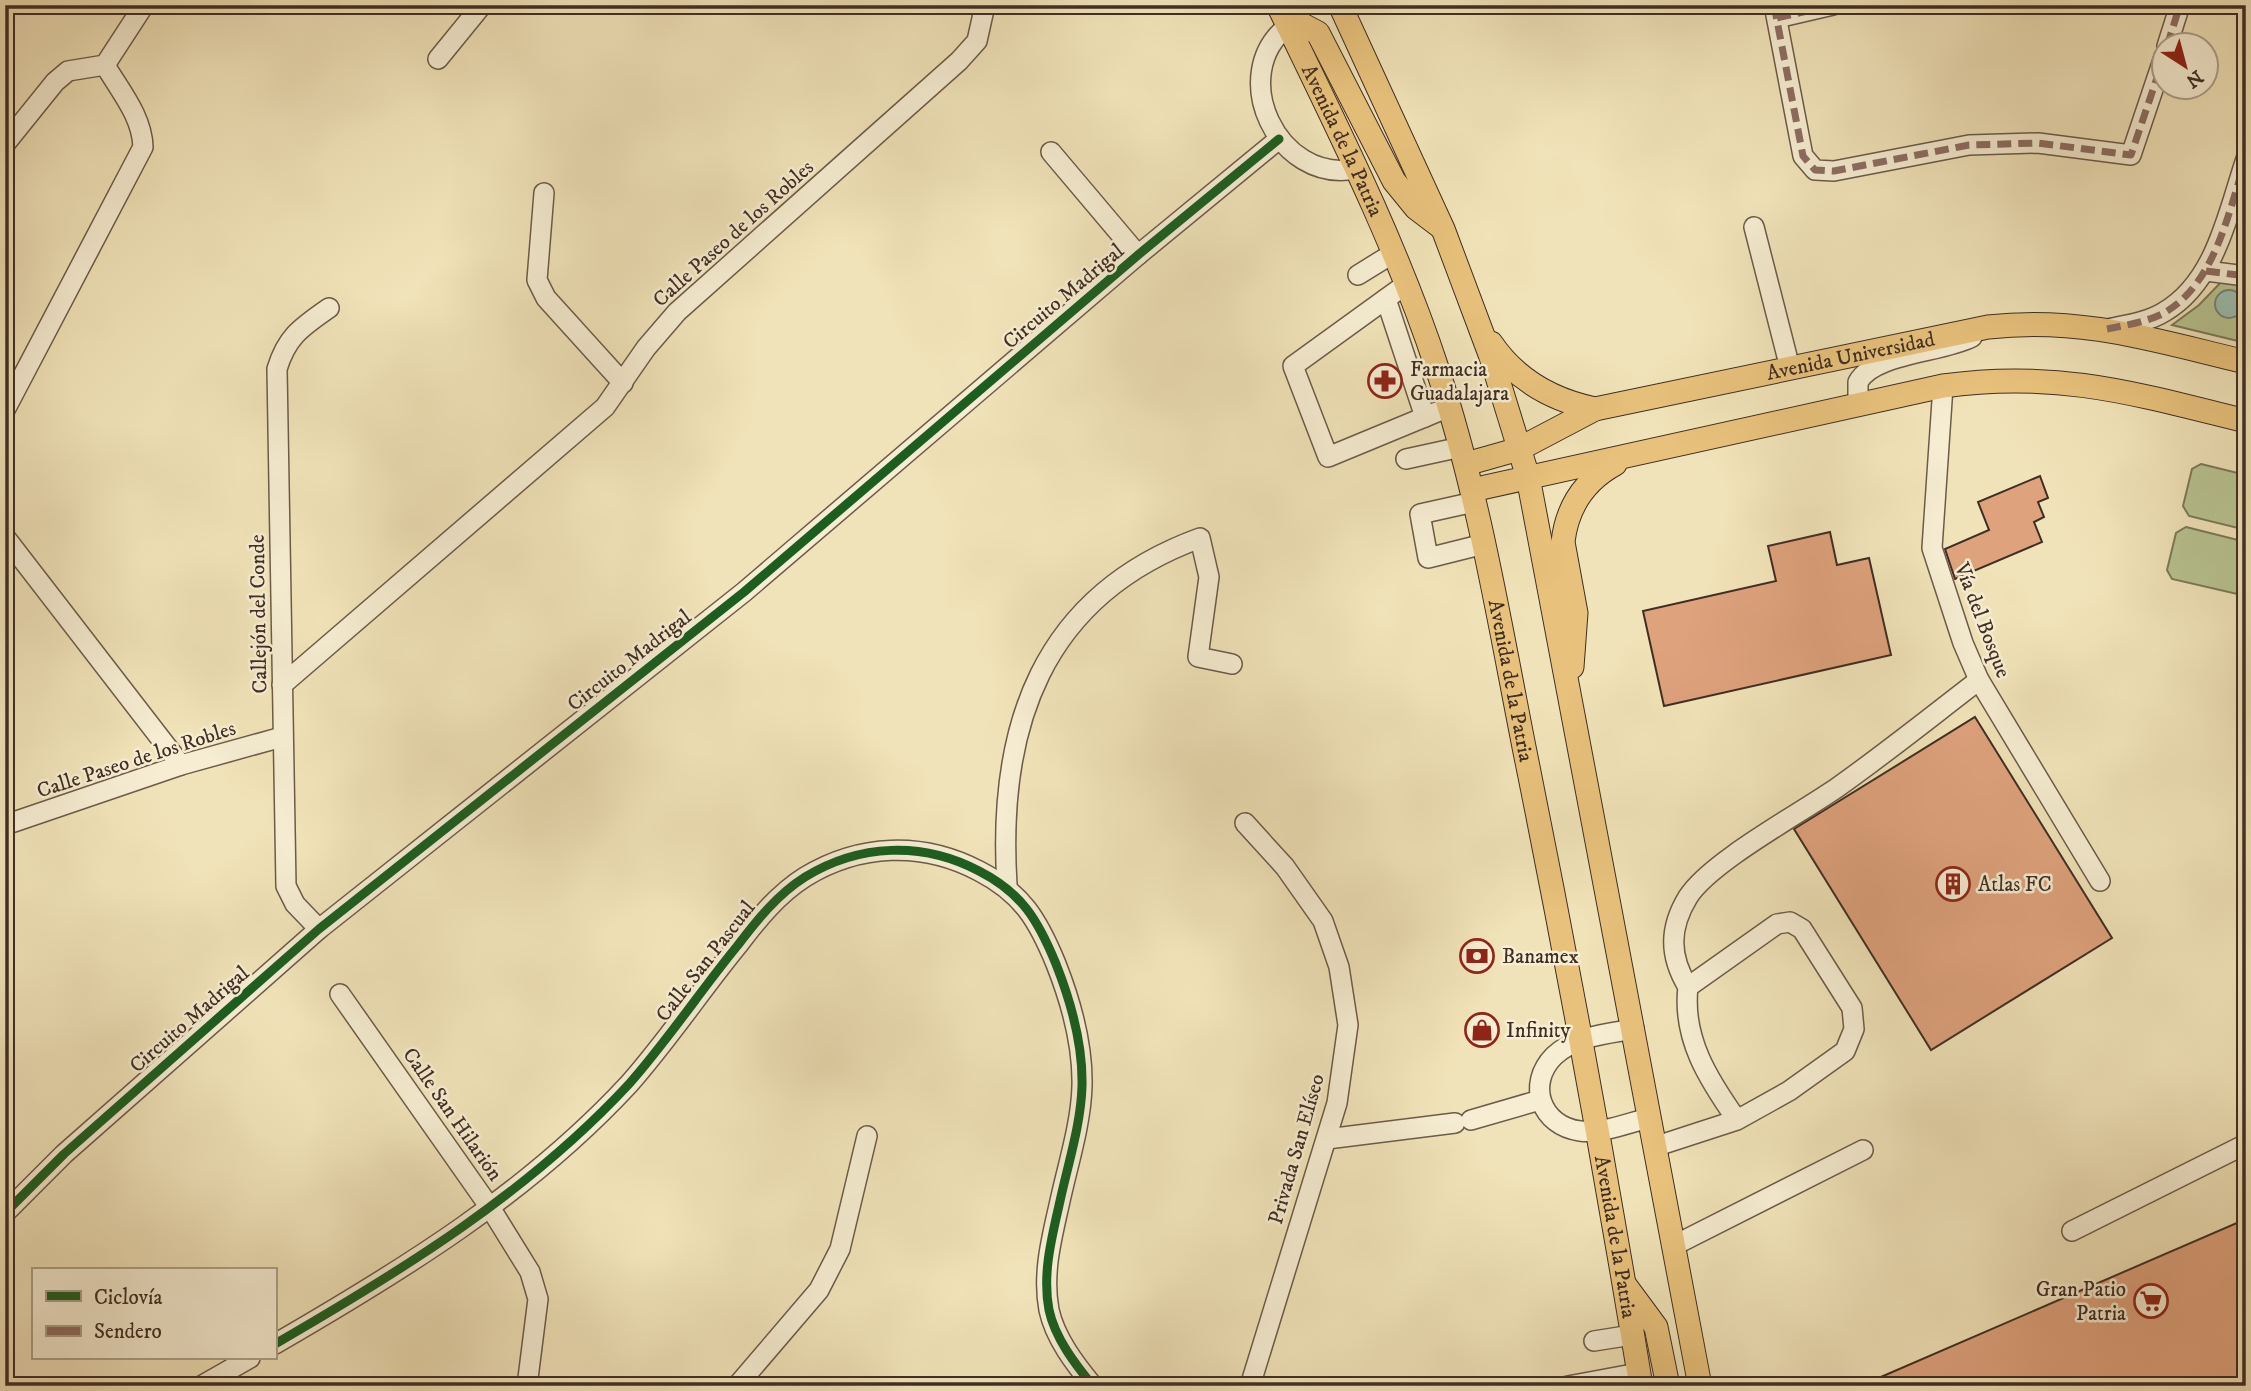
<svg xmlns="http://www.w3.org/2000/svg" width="2251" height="1391" viewBox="0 0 2251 1391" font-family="'IM FELL DW Pica',serif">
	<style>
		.green { fill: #b8c491; stroke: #7c795a; stroke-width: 2 }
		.water { fill: #9bbeaf; stroke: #778477; stroke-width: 2 }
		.building { fill: #dea27d; stroke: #402e24; stroke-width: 2 }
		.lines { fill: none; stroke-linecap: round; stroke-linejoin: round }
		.minor-casing { stroke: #6c5b49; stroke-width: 22 }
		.major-casing { stroke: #402e24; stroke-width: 25 }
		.minor { stroke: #f6edd2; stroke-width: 19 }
		.major { stroke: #e8c27c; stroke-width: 23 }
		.quiet { stroke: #8d6e63; stroke-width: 7; stroke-dasharray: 14 7; stroke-linecap: butt }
		.cycleway-casing { stroke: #f6edd2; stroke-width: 13 }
		.cycleway { stroke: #1b5e20; stroke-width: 9 }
		.labels { text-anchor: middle; stroke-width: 5; stroke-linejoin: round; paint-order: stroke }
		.street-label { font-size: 21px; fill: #402e24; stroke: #f6edd2 }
		.poi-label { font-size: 21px; fill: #402e24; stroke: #f6edd2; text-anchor: start }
	</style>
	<rect width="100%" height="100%" fill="#f1e3b9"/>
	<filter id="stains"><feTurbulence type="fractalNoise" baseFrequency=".00286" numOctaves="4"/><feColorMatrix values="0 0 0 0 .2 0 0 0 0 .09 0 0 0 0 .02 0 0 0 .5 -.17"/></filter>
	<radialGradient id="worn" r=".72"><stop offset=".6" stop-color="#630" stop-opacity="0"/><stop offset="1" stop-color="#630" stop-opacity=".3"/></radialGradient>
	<g class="green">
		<path d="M2224,279L2246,282V343L2172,325L2199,305Z"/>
		<path d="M2201,464L2246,475V530L2189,516L2183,506L2192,469Z"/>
		<path d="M2186,527L2246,542V596L2172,579L2167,570L2176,533Z"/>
	</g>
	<circle class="water" cx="2229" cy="304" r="14"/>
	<g class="building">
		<path d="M2040,476L2048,498L2038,502L2044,517L2034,522L2042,542L1955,579L1945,549L1989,530L1978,502Z"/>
		<path d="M1830,532L1837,565L1869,558L1891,655L1664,706L1643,611L1776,581L1768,546Z"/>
		<path d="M1975,717L2112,938L1931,1050L1794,829Z"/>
		<path d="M2246,1219V1386H1860Z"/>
	</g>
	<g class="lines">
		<g class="minor-casing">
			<g id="minor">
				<path d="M1774,5L1803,156L1815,170L1834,171L1969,145L2038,143L2131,155L2164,57"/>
				<path d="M1777,18L1833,5"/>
				<path d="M1288,26C1226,74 1278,184 1355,169"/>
				<path d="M2167,46L2180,5"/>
				<path d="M438,59L482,5"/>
				<path d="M5,144L55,82L68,71L105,65L144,5"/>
				<path d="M1051,152L1138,255"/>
				<path d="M544,193L537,280L546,298L623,383"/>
				<path d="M1754,227L1790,368"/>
				<path d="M2206,271L2246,276"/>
				<path d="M1358,275L1392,254"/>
				<path d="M1405,285L1293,366L1328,457L1449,407"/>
				<path d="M1386,299L1425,417"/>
				<path d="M2108,329C2126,325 2148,322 2164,312C2216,282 2228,212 2246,159"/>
				<path d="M1943,386L1932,548L1963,643L1979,680L2100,881"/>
				<path d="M1858,404V382C1874,353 1941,353 1972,337"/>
				<path d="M5,410L143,147C142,116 120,91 105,65"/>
				<path d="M1406,459L1461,447"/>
				<path d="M1474,502L1420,514L1428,558L1484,544"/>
				<path d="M5,537L181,765"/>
				<path d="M282,685L605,407L646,348L677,312L959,61L977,41L985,5"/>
				<path d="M1245,823L1285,867L1323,921L1339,967L1348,1025L1337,1103L1250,1386"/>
				<path d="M5,825L181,765L282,737"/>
				<path d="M1007,885C997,727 1041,596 1200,538L1209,577L1198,657L1232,664"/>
				<path d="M319,929L295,904L286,886L277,369C287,336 302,327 329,308"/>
				<path d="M1688,987C1669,956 1669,928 1688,897C1710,862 1801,813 1838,787C1886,753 1932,716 1979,680"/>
				<path d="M340,994L491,1209L530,1272L538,1299L527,1386"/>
				<path d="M1634,1029C1606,1034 1575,1036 1554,1056C1526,1084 1541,1126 1580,1131C1601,1134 1628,1123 1649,1118"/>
				<path d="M1471,1120L1540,1100"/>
				<path d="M1327,1139L1455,1123"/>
				<path d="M1654,1147L1737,1120L1789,1091L1845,1051L1854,1029L1852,1008L1802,929L1790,922L1777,924L1688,987C1682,1038 1708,1079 1737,1120"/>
				<path d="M5,1213L64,1154L319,929L744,592L1138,255L1279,139"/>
				<path d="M2072,1231L2246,1144"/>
				<path d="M1673,1246L1863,1150"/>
				<path d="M1594,1341L1632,1335"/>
				<path d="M275,1344C403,1270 528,1193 629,1084C668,1040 701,990 738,945C757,920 778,894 805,877C859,844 922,841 979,871C1022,893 1038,920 1056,964C1071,1002 1083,1045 1082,1086C1081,1124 1068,1164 1060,1201C1052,1237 1042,1273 1049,1310C1055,1338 1075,1364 1093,1386"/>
				<path d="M201,1386L250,1358"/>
				<path d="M737,1386L819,1290L840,1249L867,1136"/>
				<path d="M1568,1386L1638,1373"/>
			</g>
		</g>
		<g class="major-casing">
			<g id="major">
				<path id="s1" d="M1278,5C1335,123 1396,243 1437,368C1478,491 1499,620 1524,747C1567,959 1606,1172 1641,1386"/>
				<path d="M1340,5L1443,229L1491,357L1528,477L1700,1386"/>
				<path d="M1288,26L1301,24L1318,33L1394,181L1416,208L1441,227"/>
				<path d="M1491,343C1516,380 1552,400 1595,409"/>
				<path id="s2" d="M1466,464L1519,449L1595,409L1988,327C2081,316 2157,341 2246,362"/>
				<path d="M1472,490L1943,386C2058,370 2136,394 2246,421"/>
				<path d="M1572,667L1576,613L1563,542C1567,507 1584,481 1615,464"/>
				<path d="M1625,1285L1656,1327L1668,1386"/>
			</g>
		</g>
		<use href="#minor" class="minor"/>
		<use href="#major" class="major"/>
		<g class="quiet">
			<path d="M1774,5L1803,156L1815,170L1834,171L1969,145L2038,143L2131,155L2164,57"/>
			<path d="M1777,18L1833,5"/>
			<path d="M2167,46L2180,5"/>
			<path d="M2206,271L2246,276"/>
			<path d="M2107,329C2126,325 2147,322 2164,313C2216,283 2228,212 2246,159"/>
		</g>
		<g class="cycleway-casing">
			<g id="cycleway">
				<path d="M5,1213L64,1154L319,929L744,592L1138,255L1279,139"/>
				<path d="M275,1344C403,1270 528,1193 629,1084C668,1040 701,990 738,945C757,920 778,894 805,877C859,844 922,841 979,871C1022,893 1038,920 1056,964C1071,1002 1083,1045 1082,1086C1081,1124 1068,1164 1060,1201C1052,1237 1042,1273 1049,1310C1055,1338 1075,1364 1093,1386"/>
			</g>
		</g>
		<use href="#cycleway" class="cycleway"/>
	</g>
	<defs>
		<g id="pharmacy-ring" transform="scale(1.75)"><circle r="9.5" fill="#f6edd2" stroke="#8f2418" stroke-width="1.5"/><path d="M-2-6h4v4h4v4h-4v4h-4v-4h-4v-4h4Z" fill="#8f2418"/></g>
		<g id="building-ring" transform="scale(1.75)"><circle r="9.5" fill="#f6edd2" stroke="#8f2418" stroke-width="1.5"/><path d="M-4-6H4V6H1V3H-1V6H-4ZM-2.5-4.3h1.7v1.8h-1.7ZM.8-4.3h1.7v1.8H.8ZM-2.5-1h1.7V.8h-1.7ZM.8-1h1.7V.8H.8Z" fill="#8f2418"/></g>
		<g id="bank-ring" transform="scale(1.75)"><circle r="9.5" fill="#f6edd2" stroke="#8f2418" stroke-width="1.5"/><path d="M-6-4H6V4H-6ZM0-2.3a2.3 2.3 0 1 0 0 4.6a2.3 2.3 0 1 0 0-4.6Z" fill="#8f2418"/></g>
		<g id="shop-ring" transform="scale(1.75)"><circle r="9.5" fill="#f6edd2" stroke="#8f2418" stroke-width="1.5"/><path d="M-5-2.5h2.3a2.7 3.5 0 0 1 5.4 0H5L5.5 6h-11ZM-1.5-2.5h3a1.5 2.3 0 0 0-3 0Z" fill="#8f2418"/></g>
		<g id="supermarket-ring" transform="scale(1.75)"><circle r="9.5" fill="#f6edd2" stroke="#8f2418" stroke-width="1.5"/><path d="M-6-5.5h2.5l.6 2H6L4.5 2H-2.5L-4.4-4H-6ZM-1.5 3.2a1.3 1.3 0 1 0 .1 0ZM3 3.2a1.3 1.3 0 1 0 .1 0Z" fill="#8f2418"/></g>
	</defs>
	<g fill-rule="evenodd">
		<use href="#pharmacy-ring" x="1385" y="381"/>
		<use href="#building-ring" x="1953" y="884"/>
		<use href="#bank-ring" x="1477" y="956"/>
		<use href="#shop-ring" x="1482" y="1030"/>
		<use href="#supermarket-ring" x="2151" y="1301"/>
	</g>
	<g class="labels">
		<g class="street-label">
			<text dy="7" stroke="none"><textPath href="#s1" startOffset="150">Avenida de la Patria</textPath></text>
			<text transform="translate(733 233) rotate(-42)" y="7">Calle Paseo de los Robles</text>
			<text transform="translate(1063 296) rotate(-40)" y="7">Circuito Madrigal</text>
			<text dy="7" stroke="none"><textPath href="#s2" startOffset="402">Avenida Universidad</textPath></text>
			<text transform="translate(258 614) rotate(-91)" y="7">Callejón del Conde</text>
			<text transform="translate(1983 620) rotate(69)" y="7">Vía del Bosque</text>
			<text transform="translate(629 660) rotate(-38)" y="7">Circuito Madrigal</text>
			<text dy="7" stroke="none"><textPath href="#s1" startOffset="718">Avenida de la Patria</textPath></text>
			<text transform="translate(136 759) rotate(-18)" y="7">Calle Paseo de los Robles</text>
			<text transform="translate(705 961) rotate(-52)" y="7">Calle San Pascual</text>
			<text transform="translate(189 1019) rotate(-41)" y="7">Circuito Madrigal</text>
			<text transform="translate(453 1114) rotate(55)" y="7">Calle San Hilarión</text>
			<text transform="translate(1296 1149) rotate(-74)" y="7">Privada San Elíseo</text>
			<text dy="7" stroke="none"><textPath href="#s1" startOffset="1284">Avenida de la Patria</textPath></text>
		</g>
		<g class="poi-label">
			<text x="1410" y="376">Farmacia<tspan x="1410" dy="24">Guadalajara</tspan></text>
			<text x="1978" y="891">Atlas FC</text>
			<text x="1502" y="963">Banamex</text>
			<text x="1506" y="1037">Infinity</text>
			<text x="2126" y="1296" text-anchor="end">Gran Patio<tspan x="2126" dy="24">Patria</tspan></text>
		</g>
	</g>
	<rect width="2251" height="1391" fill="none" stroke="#f1e3b9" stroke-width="28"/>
	<rect x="7" y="7" width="2237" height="1377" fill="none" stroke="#402e24" stroke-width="3.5"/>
	<rect x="14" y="14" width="2223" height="1363" fill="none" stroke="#402e24" stroke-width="2"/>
	<rect x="32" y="1268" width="245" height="91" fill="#f6edd2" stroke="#ada18c" stroke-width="2"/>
	<rect x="46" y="1291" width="35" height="10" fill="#1b5e20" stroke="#ada18c" stroke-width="2"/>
	<text x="94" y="1304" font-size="21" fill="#402e24">Ciclovía</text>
	<rect x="46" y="1326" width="35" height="10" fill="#8d6e63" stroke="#ada18c" stroke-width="2"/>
	<text x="94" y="1338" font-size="21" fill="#402e24">Sendero</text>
	<g transform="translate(2185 66) rotate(144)"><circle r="33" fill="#f6edd2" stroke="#ada18c" stroke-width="2"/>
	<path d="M0-5L12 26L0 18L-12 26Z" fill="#8f2418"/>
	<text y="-10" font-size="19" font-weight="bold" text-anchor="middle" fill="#402e24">N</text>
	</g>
	<rect width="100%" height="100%" filter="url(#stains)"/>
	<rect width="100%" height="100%" fill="url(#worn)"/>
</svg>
